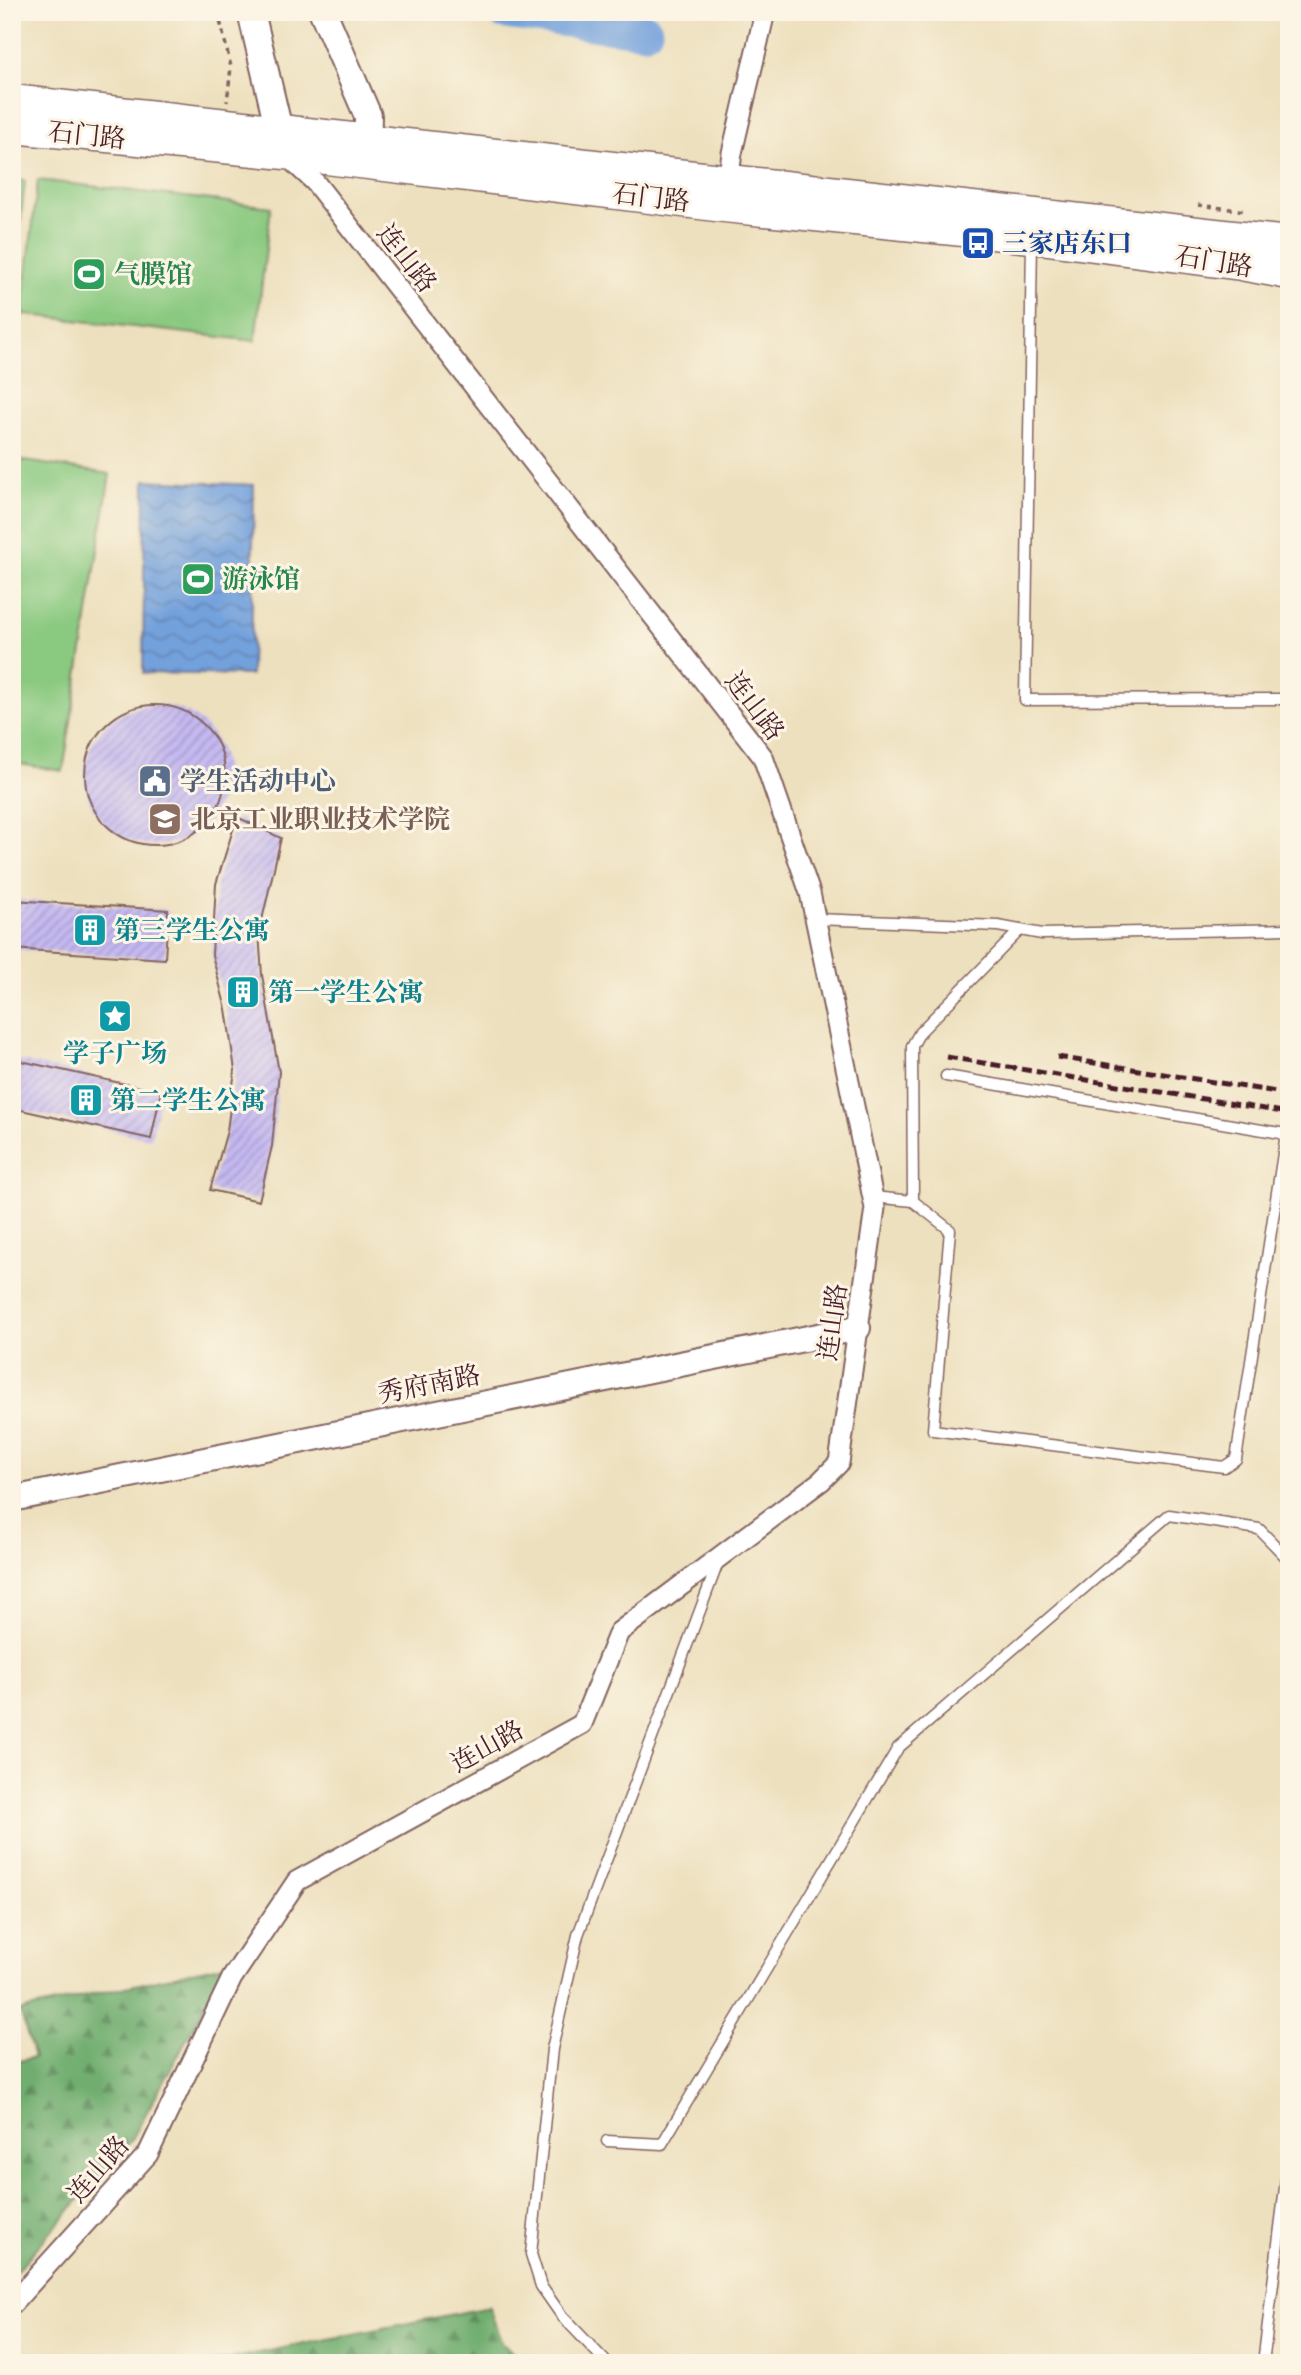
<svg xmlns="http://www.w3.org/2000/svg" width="1301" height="2375" viewBox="0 0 1301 2375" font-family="Cardo,'Noto Serif SC',serif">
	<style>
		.forest { fill: url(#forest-firs); stroke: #5c664c; stroke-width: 2 }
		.garden { fill: #8ac980; stroke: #6a7456; stroke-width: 2 }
		.water { fill: url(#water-waves); stroke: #5e6084; stroke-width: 2 }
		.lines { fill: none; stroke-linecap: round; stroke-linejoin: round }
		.river { stroke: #73a1dc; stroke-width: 35 }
		.building { fill: url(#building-hatch) }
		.service-casing { stroke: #83635e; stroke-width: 13 }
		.minor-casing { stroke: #83635e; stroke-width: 23 }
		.tertiary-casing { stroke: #83635e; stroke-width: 28 }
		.secondary-casing { stroke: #83635e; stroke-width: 30 }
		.trunk-casing { stroke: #83635e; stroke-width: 35 }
		.path { stroke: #83635e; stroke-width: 3.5; stroke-dasharray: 5 5; stroke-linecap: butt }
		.service { stroke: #fff; stroke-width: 10 }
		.minor { stroke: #fff; stroke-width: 19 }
		.tertiary { stroke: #fff; stroke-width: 24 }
		.secondary { stroke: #fff; stroke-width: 26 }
		.trunk { stroke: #fff; stroke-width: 32 }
		.rail { stroke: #4a1f2b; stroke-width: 5; stroke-dasharray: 10 5; stroke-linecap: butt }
		.labels { text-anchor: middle; stroke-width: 6; stroke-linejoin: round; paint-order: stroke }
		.street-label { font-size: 26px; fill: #4a1f2b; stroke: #fcf5e5 }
		.transit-label { font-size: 26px; font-weight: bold; fill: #164399; stroke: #fcf5e5; text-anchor: start }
		.leisure-label { font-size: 26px; font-weight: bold; fill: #27864d; stroke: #fcf5e5; text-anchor: start }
		.service-label { font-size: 26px; font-weight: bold; fill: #4e5e75; stroke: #fcf5e5; text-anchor: start }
		.education-label { font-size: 26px; font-weight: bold; fill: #785e54; stroke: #fcf5e5; text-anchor: start }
		.culture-label { font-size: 26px; font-weight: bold; fill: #0d838f; stroke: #fcf5e5; text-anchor: start }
	</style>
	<defs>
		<pattern id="forest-firs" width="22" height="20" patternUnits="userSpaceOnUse" patternTransform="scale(1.75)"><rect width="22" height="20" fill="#6fad6e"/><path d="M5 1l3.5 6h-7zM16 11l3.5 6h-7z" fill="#5d8c5b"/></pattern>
		<pattern id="water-waves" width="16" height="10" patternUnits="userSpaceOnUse" patternTransform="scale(1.75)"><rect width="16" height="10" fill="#73a1dc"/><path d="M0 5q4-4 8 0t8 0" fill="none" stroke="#6083b3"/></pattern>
		<pattern id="building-hatch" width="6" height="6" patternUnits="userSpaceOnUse" patternTransform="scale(1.75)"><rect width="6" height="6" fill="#c5b9f2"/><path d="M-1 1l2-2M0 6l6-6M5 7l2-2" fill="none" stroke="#a296c4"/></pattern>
	</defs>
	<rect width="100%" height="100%" fill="#fcf5e5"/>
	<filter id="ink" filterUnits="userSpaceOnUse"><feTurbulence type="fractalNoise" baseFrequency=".0143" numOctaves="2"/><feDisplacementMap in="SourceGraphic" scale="14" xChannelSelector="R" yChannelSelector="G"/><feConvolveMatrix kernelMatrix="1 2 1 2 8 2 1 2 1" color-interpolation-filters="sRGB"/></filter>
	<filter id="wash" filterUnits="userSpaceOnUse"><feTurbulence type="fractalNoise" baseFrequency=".00686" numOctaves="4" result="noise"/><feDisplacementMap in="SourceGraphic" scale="28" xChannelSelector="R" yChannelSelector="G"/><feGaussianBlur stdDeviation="1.57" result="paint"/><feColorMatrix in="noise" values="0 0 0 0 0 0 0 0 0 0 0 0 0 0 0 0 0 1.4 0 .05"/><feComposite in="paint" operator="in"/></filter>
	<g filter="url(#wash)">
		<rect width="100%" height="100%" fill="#ede0be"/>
		<g class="forest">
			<path d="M228,1964L131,2141L12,2276V2063L34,2057L20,2011Z"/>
			<path d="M489,2307L501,2341L524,2363H209Z"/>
		</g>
		<g class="garden">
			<path d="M12,179L25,181L12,295Z"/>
			<path d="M38,180L271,207L255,341L22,314Z"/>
			<path d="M12,459L110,474L63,771L12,763Z"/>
		</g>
		<path class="water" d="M145,480L254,485L251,675L143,673Z"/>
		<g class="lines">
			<path class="river" d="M504,12L645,30"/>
		</g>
		<g id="blocks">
			<g class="building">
				<circle cx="155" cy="775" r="70"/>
				<path d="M237,817L281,838L259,933L262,975L279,1072L272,1146L259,1201L210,1190L227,1131L235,1070L226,1009L212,955L216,884Z"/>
				<path d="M12,900L168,910L165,959L12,949Z"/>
				<path d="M12,1059L161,1092L151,1139L12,1108Z"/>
			</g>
		</g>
	</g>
	<g filter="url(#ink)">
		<use href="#blocks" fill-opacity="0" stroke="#83635e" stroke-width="2"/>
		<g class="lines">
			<g class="service-casing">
				<g id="service">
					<path d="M1032,240L1025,700L1289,699"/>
					<path d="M815,919L998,926L1042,934L1289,929"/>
					<path d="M946,1076L1286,1134L1236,1459L1224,1467L933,1430L950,1230L913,1201L912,1046L920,1032L1020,930"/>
					<path d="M873,1197L913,1201"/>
					<path d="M607,2141L662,2144L898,1748L1169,1515L1259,1529L1289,1560"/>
					<path d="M607,2363L562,2316L541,2286L531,2254L552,2049L578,1935L719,1560"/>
					<path d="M1263,2363L1289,2156"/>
				</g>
			</g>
			<g class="minor-casing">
				<g id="minor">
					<path d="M727,189L732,153L765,12"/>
					<path d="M12,2304L148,2154L232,1978L297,1881L582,1724L619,1632L821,1481L839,1463L875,1208L810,893L763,757L314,181L285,154"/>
				</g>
			</g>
			<g class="tertiary-casing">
				<path id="tertiary" d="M12,1499L858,1328"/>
			</g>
			<g class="secondary-casing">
				<g id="secondary">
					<path d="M251,12L283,147"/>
					<path d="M323,12L368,116L367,158"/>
				</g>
			</g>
			<g class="trunk-casing">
				<g id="trunk">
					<path d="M12,101L1289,243"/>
					<path d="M12,127L285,153L724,206L1032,237L1241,264L1289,273"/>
				</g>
			</g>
			<g class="path">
				<path d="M218,12L231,67L227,102"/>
				<path d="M1198,205L1246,211"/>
			</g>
			<use href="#service" class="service"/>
			<use href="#minor" class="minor"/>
			<use href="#tertiary" class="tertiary"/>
			<use href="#secondary" class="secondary"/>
			<use href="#trunk" class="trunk"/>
			<g class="rail">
				<path d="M947,1057L1289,1113"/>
				<path d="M1057,1057L1289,1094"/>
			</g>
		</g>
	</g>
	<defs>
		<g id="bus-square" transform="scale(1.75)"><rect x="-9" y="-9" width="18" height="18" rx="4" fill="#1a4fb4" stroke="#fcf5e5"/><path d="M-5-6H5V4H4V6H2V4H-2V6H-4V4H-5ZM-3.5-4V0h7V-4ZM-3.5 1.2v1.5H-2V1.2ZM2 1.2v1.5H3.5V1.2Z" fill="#fff"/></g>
		<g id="stadium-square" transform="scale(1.75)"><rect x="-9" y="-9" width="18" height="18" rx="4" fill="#2e9e5b" stroke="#fcf5e5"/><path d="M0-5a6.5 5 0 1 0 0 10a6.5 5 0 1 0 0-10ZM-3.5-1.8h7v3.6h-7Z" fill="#fff"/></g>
		<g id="civic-square" transform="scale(1.75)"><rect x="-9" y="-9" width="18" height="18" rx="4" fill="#5c6f8a" stroke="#fcf5e5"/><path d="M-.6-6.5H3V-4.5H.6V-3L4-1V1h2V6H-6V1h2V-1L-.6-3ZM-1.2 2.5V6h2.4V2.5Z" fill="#fff"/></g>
		<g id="university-square" transform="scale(1.75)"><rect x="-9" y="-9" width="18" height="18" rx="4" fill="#8d6e63" stroke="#fcf5e5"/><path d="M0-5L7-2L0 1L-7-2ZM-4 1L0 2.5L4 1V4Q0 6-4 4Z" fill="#fff"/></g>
		<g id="building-square" transform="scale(1.75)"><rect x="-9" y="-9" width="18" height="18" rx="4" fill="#0f9aa8" stroke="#fcf5e5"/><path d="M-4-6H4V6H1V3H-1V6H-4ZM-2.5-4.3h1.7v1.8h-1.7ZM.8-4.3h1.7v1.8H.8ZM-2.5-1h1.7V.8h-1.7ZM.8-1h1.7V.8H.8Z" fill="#fff"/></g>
		<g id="sight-square" transform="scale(1.75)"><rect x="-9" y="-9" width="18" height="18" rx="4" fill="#0f9aa8" stroke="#fcf5e5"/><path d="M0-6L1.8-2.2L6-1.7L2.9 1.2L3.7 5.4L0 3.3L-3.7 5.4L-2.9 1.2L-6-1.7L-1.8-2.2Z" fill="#fff"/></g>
	</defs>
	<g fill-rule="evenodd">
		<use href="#bus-square" x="978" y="243"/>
		<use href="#stadium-square" x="89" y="274"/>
		<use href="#stadium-square" x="198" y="579"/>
		<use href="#civic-square" x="155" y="781"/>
		<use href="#university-square" x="165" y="819"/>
		<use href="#building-square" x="90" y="930"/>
		<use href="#building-square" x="243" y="992"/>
		<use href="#sight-square" x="115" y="1016"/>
		<use href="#building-square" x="86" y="1100"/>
	</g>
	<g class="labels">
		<g class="street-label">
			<text transform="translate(87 135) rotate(6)" y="9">石门路</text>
			<text transform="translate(651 197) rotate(7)" y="9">石门路</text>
			<text transform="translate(407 258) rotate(52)" y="9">连山路</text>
			<text transform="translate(1214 261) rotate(9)" y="9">石门路</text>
			<text transform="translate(755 706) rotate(53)" y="9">连山路</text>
			<text transform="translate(832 1322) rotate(-82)" y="9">连山路</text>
			<text transform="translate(429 1384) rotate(-11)" y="9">秀府南路</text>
			<text transform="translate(487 1746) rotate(-29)" y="9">连山路</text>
			<text transform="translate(98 2169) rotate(-49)" y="9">连山路</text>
		</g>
		<g class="transit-label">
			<text x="1002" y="252">三家店东口</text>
		</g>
		<g class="leisure-label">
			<text x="114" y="283">气膜馆</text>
			<text x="222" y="588">游泳馆</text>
		</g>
		<g class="service-label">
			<text x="180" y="790">学生活动中心</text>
		</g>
		<g class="education-label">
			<text x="190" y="828">北京工业职业技术学院</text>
		</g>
		<g class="culture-label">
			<text x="114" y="939">第三学生公寓</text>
			<text x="268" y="1001">第一学生公寓</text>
			<text x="115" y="1062" text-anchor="middle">学子广场</text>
			<text x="110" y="1109">第二学生公寓</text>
		</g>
	</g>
	<rect width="1301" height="2375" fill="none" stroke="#fcf5e5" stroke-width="42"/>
</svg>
